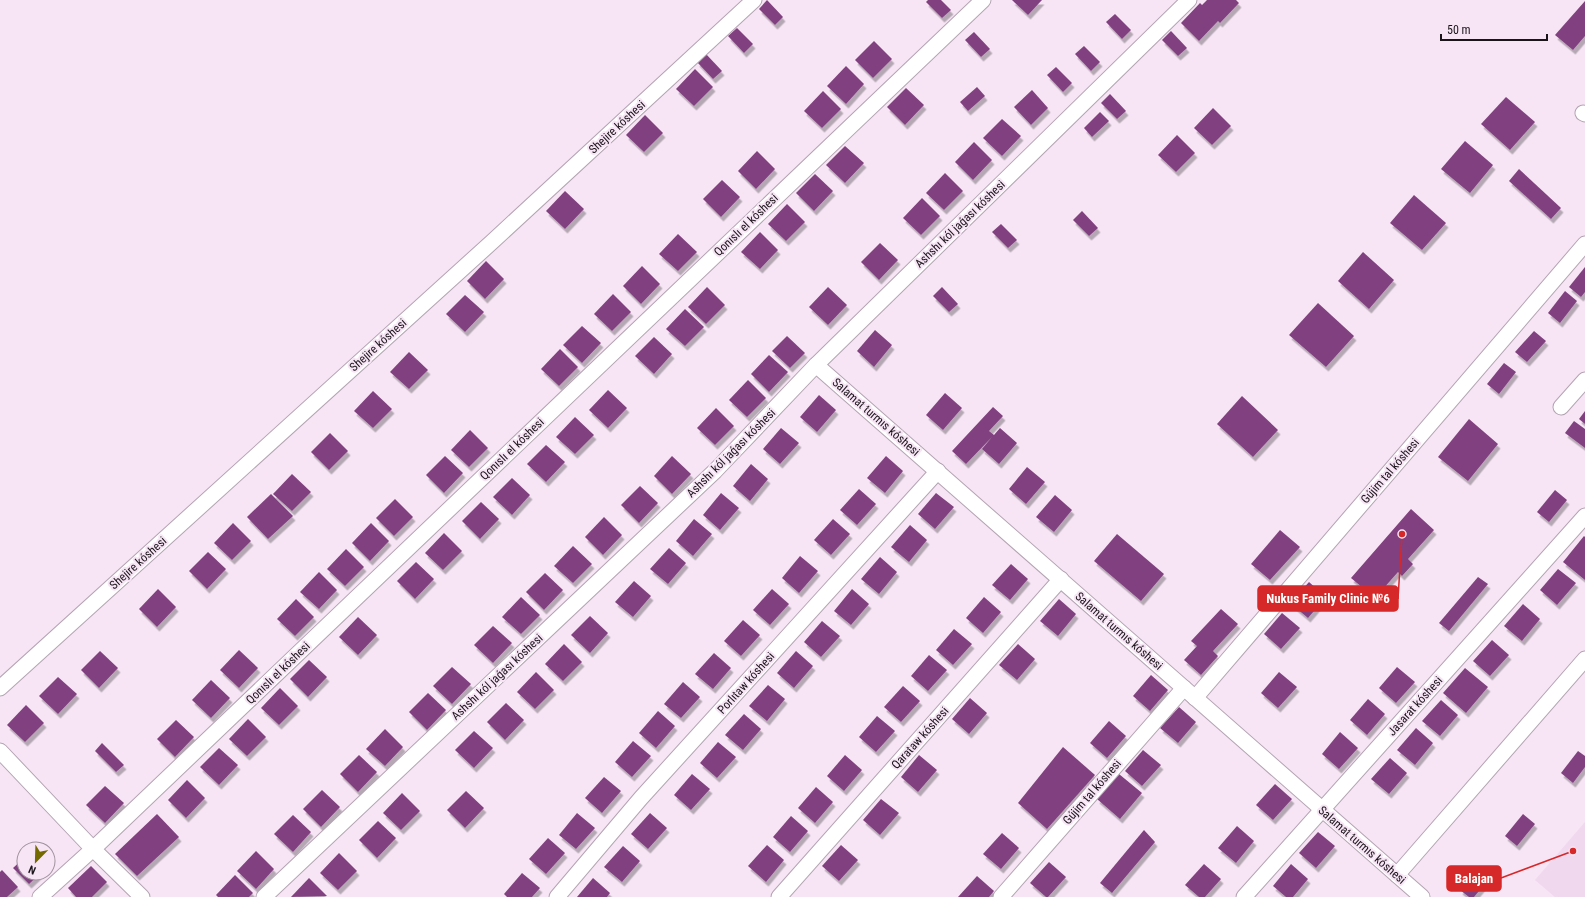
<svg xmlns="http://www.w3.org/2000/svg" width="1585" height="897" viewBox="0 0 1585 897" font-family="'Roboto Condensed',sans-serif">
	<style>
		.built { fill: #f0d8ee }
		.building { fill: #81417f; filter: url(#shadow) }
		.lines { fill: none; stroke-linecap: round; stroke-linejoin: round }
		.minor-casing { stroke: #b4a4b3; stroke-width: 17 }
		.minor { stroke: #fff; stroke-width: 15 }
		.labels { text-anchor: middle; stroke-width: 4; stroke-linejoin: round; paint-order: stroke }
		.street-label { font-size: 12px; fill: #1a141a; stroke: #f7e5f5 }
		.leader { fill: none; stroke: #d62828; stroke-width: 1.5 }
		.callout-dot { fill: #d62828; stroke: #f7e5f5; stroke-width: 1.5 }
		.callout { fill: #d62828; stroke: #d62828; stroke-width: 1.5 }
		.callout-label { font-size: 13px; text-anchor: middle; font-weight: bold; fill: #fff }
	</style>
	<defs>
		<filter id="shadow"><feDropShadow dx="2.5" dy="4.5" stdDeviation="0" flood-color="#0004"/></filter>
	</defs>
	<rect width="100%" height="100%" fill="#f7e5f5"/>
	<path class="built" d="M1585,822V897H1555L1535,880Z"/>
	<g class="building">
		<path d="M767,0L783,17L775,25L759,9Z"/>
		<path d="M928,0H941L951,10L942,18L926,2Z"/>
		<path d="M1012,0H1042L1028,15Z"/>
		<path d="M1207,0H1236L1239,3L1220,23L1218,21L1199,41L1181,23L1200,3L1202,5Z"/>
		<path d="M1585,1V36L1573,50L1555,35Z"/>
		<path d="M1115,14L1131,30L1122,39L1106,22Z"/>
		<path d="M737,28L753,44L744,53L728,36Z"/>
		<path d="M1171,31L1187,48L1178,56L1162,40Z"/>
		<path d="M974,32L990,49L981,57L965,40Z"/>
		<path d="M874,41L892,59L873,78L855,60Z"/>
		<path d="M1084,46L1100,62L1091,71L1075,54Z"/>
		<path d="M706,54L722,71L713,79L697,62Z"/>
		<path d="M846,66L864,84L846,104L827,86Z"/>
		<path d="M1056,67L1072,83L1063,92L1047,75Z"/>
		<path d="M695,69L713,87L694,106L676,89Z"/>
		<path d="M977,87L985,96L968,111L960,102Z"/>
		<path d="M906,88L924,105L905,125L887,107Z"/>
		<path d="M1032,90L1048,108L1031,125L1014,107Z"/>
		<path d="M823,91L841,109L822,128L804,111Z"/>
		<path d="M1110,94L1126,111L1117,119L1101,103Z"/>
		<path d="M1506,97L1535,122L1510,150L1481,124Z"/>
		<path d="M1213,108L1231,126L1212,145L1194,128Z"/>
		<path d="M1100,112L1109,121L1092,137L1084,128Z"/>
		<path d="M645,115L663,133L644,152L626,135Z"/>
		<path d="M1002,119L1021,136L1002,156L983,138Z"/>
		<path d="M1177,135L1195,153L1176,172L1158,155Z"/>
		<path d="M1465,141L1493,165L1470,193L1441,169Z"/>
		<path d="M974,142L992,160L973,180L955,162Z"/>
		<path d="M845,146L864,163L845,183L826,165Z"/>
		<path d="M757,151L775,169L756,189L738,171Z"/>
		<path d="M1519,169L1561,208L1551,219L1509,181Z"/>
		<path d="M945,173L963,191L944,210L926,193Z"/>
		<path d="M815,174L833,191L814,211L796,193Z"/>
		<path d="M722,180L740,197L721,217L703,199Z"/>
		<path d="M565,191L584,209L565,229L546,211Z"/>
		<path d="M1414,195L1446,223L1422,250L1390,223Z"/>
		<path d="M922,198L940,216L921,235L903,218Z"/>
		<path d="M787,204L805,222L786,241L768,224Z"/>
		<path d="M1082,211L1098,228L1089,236L1073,220Z"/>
		<path d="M1001,224L1017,240L1008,248L992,232Z"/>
		<path d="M760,232L778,250L760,269L741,252Z"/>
		<path d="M678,234L697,252L678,271L659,254Z"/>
		<path d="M880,243L898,260L879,280L861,262Z"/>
		<path d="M1363,252L1394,280L1369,309L1338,281Z"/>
		<path d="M486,261L504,279L485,299L467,281Z"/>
		<path d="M642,266L660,284L641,304L623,286Z"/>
		<path d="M1585,267V292L1581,297L1569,287Z"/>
		<path d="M707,287L725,305L706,324L688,307Z"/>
		<path d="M828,287L847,305L828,325L809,307Z"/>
		<path d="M942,287L958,304L949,312L933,296Z"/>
		<path d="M1565,291L1577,301L1560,323L1548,313Z"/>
		<path d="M613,294L631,312L612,331L594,314Z"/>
		<path d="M465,295L484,312L465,332L446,314Z"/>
		<path d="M1318,303L1354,336L1326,367L1289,335Z"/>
		<path d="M685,309L704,327L685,346L666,329Z"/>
		<path d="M582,326L601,343L582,363L563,345Z"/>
		<path d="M875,330L892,345L874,367L857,351Z"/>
		<path d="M1534,331L1546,341L1527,362L1515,352Z"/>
		<path d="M787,336L805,353L790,368L772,351Z"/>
		<path d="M654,337L672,354L654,374L635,356Z"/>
		<path d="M560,349L578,367L559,386L541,369Z"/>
		<path d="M409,352L428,370L409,389L390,372Z"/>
		<path d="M769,355L788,372L769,392L751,374Z"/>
		<path d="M1504,363L1516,372L1499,394L1487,384Z"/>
		<path d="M748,380L766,398L747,417L729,400Z"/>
		<path d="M608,390L627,408L608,428L589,410Z"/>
		<path d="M373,391L392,409L373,428L354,411Z"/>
		<path d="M945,393L962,408L943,430L926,415Z"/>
		<path d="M819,395L836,410L817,432L800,417Z"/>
		<path d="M1242,396L1278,430L1253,457L1217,424Z"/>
		<path d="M993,407L1003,416L989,431L994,435L1000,428L1017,443L999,464L982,449L992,437L966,464L952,451Z"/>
		<path d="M716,408L734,426L715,445L697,428Z"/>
		<path d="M1585,411V424L1579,419Z"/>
		<path d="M575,417L594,435L575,454L556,437Z"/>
		<path d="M1469,419L1498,444L1468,481L1438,457Z"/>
		<path d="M1574,421L1585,429V448L1565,433Z"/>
		<path d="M781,428L799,443L780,464L763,449Z"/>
		<path d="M470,430L488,448L469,467L451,450Z"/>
		<path d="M330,433L348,451L329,470L311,452Z"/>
		<path d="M546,445L565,462L546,482L527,464Z"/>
		<path d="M445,456L463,473L444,493L426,475Z"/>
		<path d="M672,456L691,474L672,494L654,476Z"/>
		<path d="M886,456L903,471L885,493L867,478Z"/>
		<path d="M751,464L768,479L750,501L733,486Z"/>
		<path d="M1027,467L1045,482L1026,504L1009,489Z"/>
		<path d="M292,474L311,492L292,511L273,494Z"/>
		<path d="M512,478L530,495L512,515L493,497Z"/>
		<path d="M640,486L658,503L639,523L621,505Z"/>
		<path d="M859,489L876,504L857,525L840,510Z"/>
		<path d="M1555,490L1567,500L1549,522L1537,512Z"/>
		<path d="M721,493L739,508L720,530L703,515Z"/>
		<path d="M936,493L954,507L935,529L918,514Z"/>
		<path d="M271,494L293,516L268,539L247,517Z"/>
		<path d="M1055,495L1072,510L1054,532L1036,517Z"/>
		<path d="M395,499L413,517L394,536L376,518Z"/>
		<path d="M481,502L499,519L480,539L462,521Z"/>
		<path d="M1411,509L1434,530L1408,559L1413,564L1402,576L1398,572L1375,598L1351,578Z"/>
		<path d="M604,517L622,535L603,555L585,537Z"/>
		<path d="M694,519L712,534L693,556L676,541Z"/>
		<path d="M833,519L850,534L831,555L814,540Z"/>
		<path d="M233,523L251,541L232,560L214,543Z"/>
		<path d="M371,523L389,541L370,561L352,543Z"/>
		<path d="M910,525L927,540L909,562L891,547Z"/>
		<path d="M1280,530L1300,547L1270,580L1251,564Z"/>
		<path d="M444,533L462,551L443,570L425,553Z"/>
		<path d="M1117,534L1164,574L1141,601L1094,561Z"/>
		<path d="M1584,536L1585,537V580L1563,562Z"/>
		<path d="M573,546L592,564L573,583L554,566Z"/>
		<path d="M669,548L686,563L668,584L650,569Z"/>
		<path d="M346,549L364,567L345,586L327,569Z"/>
		<path d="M208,552L226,569L207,589L189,571Z"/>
		<path d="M800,556L818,571L799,593L782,578Z"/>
		<path d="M880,557L897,572L879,594L861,579Z"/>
		<path d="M416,562L434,579L415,599L397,581Z"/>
		<path d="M1011,564L1028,579L1010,600L992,585Z"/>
		<path d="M1558,569L1576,583L1557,605L1540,590Z"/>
		<path d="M319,572L337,590L319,609L300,592Z"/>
		<path d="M545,573L563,590L544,610L526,592Z"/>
		<path d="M1478,577L1488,584L1449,631L1439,623Z"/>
		<path d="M634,581L651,596L633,617L615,602Z"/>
		<path d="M1309,582L1326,597L1308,618L1290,603Z"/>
		<path d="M158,589L176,607L157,627L139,609Z"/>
		<path d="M772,589L789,604L770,625L753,610Z"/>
		<path d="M852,589L869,604L851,625L834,611Z"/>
		<path d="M521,597L540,615L521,634L502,617Z"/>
		<path d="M984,597L1001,612L983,633L966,618Z"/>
		<path d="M296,599L314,617L295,636L277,619Z"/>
		<path d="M1059,599L1076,614L1058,636L1040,621Z"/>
		<path d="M1523,604L1540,619L1522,641L1504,626Z"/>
		<path d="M1221,609L1238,624L1213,651L1218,656L1201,675L1184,660L1197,646L1191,641Z"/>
		<path d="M1282,613L1300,628L1281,649L1264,634Z"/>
		<path d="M590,616L608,633L590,653L571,635Z"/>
		<path d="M358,617L377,635L358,655L339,637Z"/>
		<path d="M743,620L760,635L741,656L724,641Z"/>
		<path d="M822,621L840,636L821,657L804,642Z"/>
		<path d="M493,626L512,643L493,663L474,645Z"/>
		<path d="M954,629L972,644L953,665L936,650Z"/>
		<path d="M1492,640L1509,655L1490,676L1473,661Z"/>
		<path d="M564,644L582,662L563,681L545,664Z"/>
		<path d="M1018,644L1035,659L1017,680L999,665Z"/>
		<path d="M239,650L258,668L239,688L220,670Z"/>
		<path d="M100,651L118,668L99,688L81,670Z"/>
		<path d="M796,651L813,666L794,688L777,673Z"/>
		<path d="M714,653L731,668L713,689L695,674Z"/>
		<path d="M929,655L947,670L928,691L911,676Z"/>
		<path d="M309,660L327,677L308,697L290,679Z"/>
		<path d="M452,667L471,684L452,704L433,686Z"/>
		<path d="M1397,667L1415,682L1396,703L1379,688Z"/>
		<path d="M1465,668L1488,687L1466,713L1443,693Z"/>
		<path d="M536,672L554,690L535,709L517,692Z"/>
		<path d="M1279,672L1297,687L1278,708L1261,693Z"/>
		<path d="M1151,675L1168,690L1150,711L1133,696Z"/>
		<path d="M58,677L77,694L58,714L39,696Z"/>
		<path d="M211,680L230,698L211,718L192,700Z"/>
		<path d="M683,682L700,697L681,718L664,704Z"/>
		<path d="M768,685L785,699L767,721L749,706Z"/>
		<path d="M903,686L920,701L901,722L884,707Z"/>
		<path d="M280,688L298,706L279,725L261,708Z"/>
		<path d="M428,693L446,710L427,730L409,712Z"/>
		<path d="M970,698L987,713L969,734L952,719Z"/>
		<path d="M1368,699L1385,714L1367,735L1350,720Z"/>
		<path d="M1441,700L1458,715L1440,736L1422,721Z"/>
		<path d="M506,703L524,720L505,740L487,722Z"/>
		<path d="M26,705L44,723L25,742L7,725Z"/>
		<path d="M1179,707L1196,722L1178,743L1160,728Z"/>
		<path d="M658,711L675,726L656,748L639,733Z"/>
		<path d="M744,714L761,729L743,750L725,735Z"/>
		<path d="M877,716L895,731L876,752L859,737Z"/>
		<path d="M248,719L266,737L247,756L229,739Z"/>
		<path d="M176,720L194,737L175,757L157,739Z"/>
		<path d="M1109,721L1126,736L1107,758L1090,743Z"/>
		<path d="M1416,728L1433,743L1415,765L1397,750Z"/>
		<path d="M385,729L403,747L385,766L366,749Z"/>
		<path d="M474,731L493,748L474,768L455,750Z"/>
		<path d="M1340,732L1358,748L1339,769L1322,754Z"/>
		<path d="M633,741L651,756L632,777L615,762Z"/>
		<path d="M718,742L736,757L717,778L700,763Z"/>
		<path d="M102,743L124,765L116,772L95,751Z"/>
		<path d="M1063,747L1095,775L1047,829L1018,803Z"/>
		<path d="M219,748L238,765L219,785L200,767Z"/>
		<path d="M1143,750L1161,765L1142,786L1125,771Z"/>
		<path d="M1578,751L1585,756V767L1573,783L1561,773Z"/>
		<path d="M359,755L377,772L358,792L340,774Z"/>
		<path d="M845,755L862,770L844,791L827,776Z"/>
		<path d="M919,755L937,770L918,792L901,777Z"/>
		<path d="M1390,758L1407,773L1389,794L1371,779Z"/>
		<path d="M692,774L710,789L691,810L674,795Z"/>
		<path d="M1119,774L1142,793L1120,819L1097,799Z"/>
		<path d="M604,777L621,791L602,813L585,798Z"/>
		<path d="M187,780L205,798L186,818L168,800Z"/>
		<path d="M1275,784L1292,799L1273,820L1256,805Z"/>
		<path d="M105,786L124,803L105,823L86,805Z"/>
		<path d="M816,787L833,802L815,823L798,808Z"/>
		<path d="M322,790L340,807L321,827L303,809Z"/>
		<path d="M466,791L484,808L465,828L447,810Z"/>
		<path d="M402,793L420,811L401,830L383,813Z"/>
		<path d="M881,799L899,813L880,835L863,820Z"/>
		<path d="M577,813L595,828L576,849L559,835Z"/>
		<path d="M650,813L667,828L648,849L631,834Z"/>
		<path d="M157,814L179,837L137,876L115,854Z"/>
		<path d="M1523,814L1535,824L1517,846L1505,836Z"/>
		<path d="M293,815L311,832L293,852L274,834Z"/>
		<path d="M791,816L808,831L790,852L773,837Z"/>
		<path d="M378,821L396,838L377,858L359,840Z"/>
		<path d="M1237,826L1254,841L1236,863L1218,848Z"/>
		<path d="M1144,830L1155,842L1112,893L1100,883Z"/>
		<path d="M1318,832L1335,846L1316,868L1299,853Z"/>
		<path d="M1002,833L1019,848L1001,869L983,854Z"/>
		<path d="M548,838L565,853L546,874L529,859Z"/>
		<path d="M767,845L784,860L766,882L748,866Z"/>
		<path d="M841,845L858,860L839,881L822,866Z"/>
		<path d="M623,846L640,861L622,882L604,867Z"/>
		<path d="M256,851L274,869L256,889L237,871Z"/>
		<path d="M339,853L357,871L338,890L320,873Z"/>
		<path d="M24,858V873H41L29,884L13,868Z"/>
		<path d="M1049,862L1066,877L1048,897H1046L1030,883Z"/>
		<path d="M1204,864L1221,879L1205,897H1199L1185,885Z"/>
		<path d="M1291,864L1308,879L1293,897H1286L1273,886Z"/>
		<path d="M91,866L107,882L92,897H76L68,888Z"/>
		<path d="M1477,868L1490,878L1474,897H1469L1460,890Z"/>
		<path d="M2,870L18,887L7,897H0V872Z"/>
		<path d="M522,873L540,888L532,897H507L504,894Z"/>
		<path d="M235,875L253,893L249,897H218L216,895Z"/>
		<path d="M977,876L994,891L989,897H958Z"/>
		<path d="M309,878L327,896L291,897Z"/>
		<path d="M593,878L610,893L607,897H577Z"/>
	</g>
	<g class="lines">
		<g class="minor-casing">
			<g id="minor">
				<path d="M1583,113L1585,114"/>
				<path d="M816,365L1422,897"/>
				<path d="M1561,407L1585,380"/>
				<path d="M0,688L493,241L754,0"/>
				<path d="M1195,698L1585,244"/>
				<path d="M0,751L93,849L142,897"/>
				<path d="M1397,875L1585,659"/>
				<path d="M40,897L93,849L983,0"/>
				<path d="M264,897L715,471L816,365L1189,0"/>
				<path d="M557,897L641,798L938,471"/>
				<path d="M779,897L1061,579"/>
				<path d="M1001,897L1184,688"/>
				<path d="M1244,897L1585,516"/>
			</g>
		</g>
		<use href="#minor" class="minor"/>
	</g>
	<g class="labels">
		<g class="street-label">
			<text transform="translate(617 127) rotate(-43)" y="4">Shejire kóshesi</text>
			<text transform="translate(960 224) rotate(-44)" y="4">Ashshı kól jaǵası kóshesi</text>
			<text transform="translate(746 225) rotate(-44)" y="4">Qonıslı el kóshesi</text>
			<text transform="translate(378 345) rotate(-42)" y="4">Shejire kóshesi</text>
			<text transform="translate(876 417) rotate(41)" y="4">Salamat turmıs kóshesi</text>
			<text transform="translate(512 449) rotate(-44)" y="4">Qonıslı el kóshesi</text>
			<text transform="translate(731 453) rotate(-45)" y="4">Ashshı kól jaǵası kóshesi</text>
			<text transform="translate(1390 471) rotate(-49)" y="4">Gújim tal kóshesi</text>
			<text transform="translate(138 563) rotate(-42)" y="4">Shejire kóshesi</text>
			<text transform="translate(1119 631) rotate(41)" y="4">Salamat turmıs kóshesi</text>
			<text transform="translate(278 673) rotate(-44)" y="4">Qonıslı el kóshesi</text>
			<text transform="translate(497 677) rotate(-43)" y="4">Ashshı kól jaǵası kóshesi</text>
			<text transform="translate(746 683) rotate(-48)" y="4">Porlıtaw kóshesi</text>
			<text transform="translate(1415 706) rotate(-48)" y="4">Jasarat kóshesi</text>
			<text transform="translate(920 738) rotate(-48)" y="4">Qarataw kóshesi</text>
			<text transform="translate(1092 792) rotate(-49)" y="4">Gújim tal kóshesi</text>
			<text transform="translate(1362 845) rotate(41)" y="4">Salamat turmıs kóshesi</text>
		</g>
	</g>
	<path class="leader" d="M1402 534L1398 599M1573 851L1501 878"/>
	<g class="callout-dot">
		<circle cx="1402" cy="534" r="4"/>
		<circle cx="1573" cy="851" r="4"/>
	</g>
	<g class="callout">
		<rect x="1258" y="586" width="140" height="25" rx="4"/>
		<rect x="1447" y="866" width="54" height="25" rx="4"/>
	</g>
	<g class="callout-label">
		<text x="1328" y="603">Nukus Family Clinic №6</text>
		<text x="1474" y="883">Balajan</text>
	</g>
	<g transform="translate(36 861) rotate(203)"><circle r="19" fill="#f7e5f5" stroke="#9f919d"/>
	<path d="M0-3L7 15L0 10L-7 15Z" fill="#736900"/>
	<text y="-6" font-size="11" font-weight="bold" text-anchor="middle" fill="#1a141a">N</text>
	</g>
	<path d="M1441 34v6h106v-6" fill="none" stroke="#1a141a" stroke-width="2"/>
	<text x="1447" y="34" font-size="12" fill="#1a141a" stroke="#f7e5f5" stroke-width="3" paint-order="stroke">50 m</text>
</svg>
